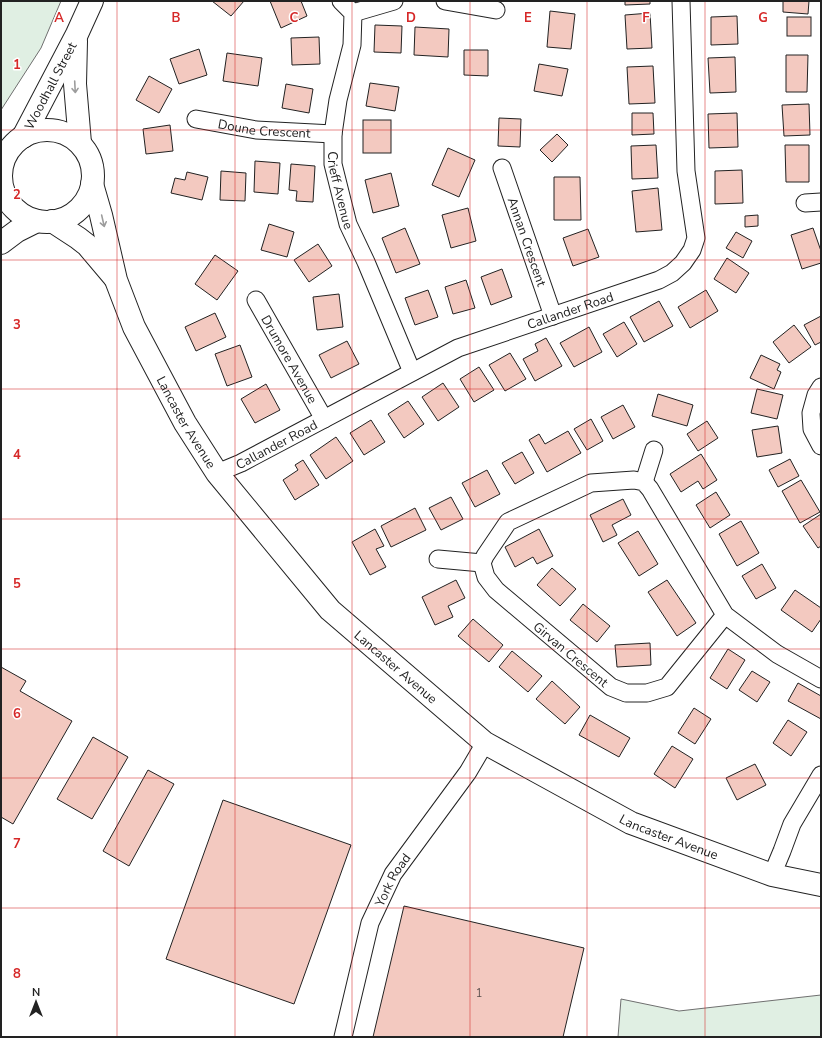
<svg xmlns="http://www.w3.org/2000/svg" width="822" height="1038" viewBox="0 0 822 1038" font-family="'Nunito Sans',sans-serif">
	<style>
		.green { fill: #e0efe3; stroke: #6f6f6f }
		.building { fill: #f3c9c0; stroke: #222 }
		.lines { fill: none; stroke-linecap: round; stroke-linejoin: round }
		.street-casing { stroke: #222; stroke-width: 19 }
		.secondary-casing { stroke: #222; stroke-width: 24 }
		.street { stroke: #fff; stroke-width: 17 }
		.secondary { stroke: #fff; stroke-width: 22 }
		.oneway { stroke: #9c9c9c }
		.grid { fill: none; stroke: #d62828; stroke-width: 1; stroke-opacity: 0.55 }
		.labels { text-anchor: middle; stroke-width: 3; stroke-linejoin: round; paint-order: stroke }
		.number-label { font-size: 11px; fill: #564c4a }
		.street-label { font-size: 13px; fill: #222; stroke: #fff }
		.grid-label { font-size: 13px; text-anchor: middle; font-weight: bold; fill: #d62828; stroke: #fff; stroke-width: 3; stroke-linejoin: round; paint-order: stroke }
	</style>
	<rect width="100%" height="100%" fill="#fff"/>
	<g class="green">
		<path d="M1,1H61L41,48L1,110Z"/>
		<path d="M821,995V1037H618L621,999L679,1011Z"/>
	</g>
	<g class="building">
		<path d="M212,1H244L231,16Z"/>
		<path d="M270,1H301L307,16L281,28Z"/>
		<path d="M625,1H650V4L625,5Z"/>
		<path d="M783,1H809L808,14L783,12Z"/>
		<path d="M550,11L575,14L571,49L547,47Z"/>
		<path d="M650,13L652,48L627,49L625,15Z"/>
		<path d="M737,16L738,44L711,45V17Z"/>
		<rect x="787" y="17" width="24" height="19"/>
		<path d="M375,25L402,26L401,53L374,52Z"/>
		<path d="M415,27L449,29L448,57L414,55Z"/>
		<path d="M319,37L320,64L292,65L291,38Z"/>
		<path d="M199,49L207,75L179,84L170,59Z"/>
		<path d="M464,50H488V76L464,75Z"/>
		<path d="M227,53L262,58L258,86L223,81Z"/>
		<path d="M786,55H808L807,92H786Z"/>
		<path d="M735,57L736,92L710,93L708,58Z"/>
		<path d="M539,64L568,69L562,96L534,91Z"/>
		<path d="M653,66L655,103L629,104L627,67Z"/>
		<path d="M149,76L172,89L159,113L136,100Z"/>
		<path d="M370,83L399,87L395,111L366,106Z"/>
		<path d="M286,84L313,89L309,113L282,108Z"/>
		<path d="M809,104L810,135L784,136L782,105Z"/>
		<path d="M632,113H653L654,134L632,135Z"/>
		<path d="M737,113L738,147L709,148L708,114Z"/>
		<path d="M499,118L521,119L520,147L498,146Z"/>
		<rect x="363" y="120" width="28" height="33"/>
		<path d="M170,125L173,151L146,154L143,129Z"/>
		<path d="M557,134L568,145L552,162L540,150Z"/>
		<path d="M656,145L658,178L632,179L631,146Z"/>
		<path d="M785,145H809V182H786Z"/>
		<path d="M448,148L475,160L459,197L432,185Z"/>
		<path d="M255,161L280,163L278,194L254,192Z"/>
		<path d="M291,164L315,166L313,202L296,201L297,191L289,190Z"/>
		<path d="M742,170L743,203L715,204V171Z"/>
		<path d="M221,171L246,173L245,201L220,200Z"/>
		<path d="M187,172L208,177L202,200L171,193L175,178L185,180Z"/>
		<path d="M391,173L399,206L373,213L365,180Z"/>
		<path d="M554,177H580L581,220H554Z"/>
		<path d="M658,188L662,230L636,232L632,191Z"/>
		<path d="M468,208L476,241L451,248L442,215Z"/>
		<path d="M758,215V226L745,227V216Z"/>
		<path d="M269,224L294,232L287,257L261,250Z"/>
		<path d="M405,228L420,264L396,273L382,238Z"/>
		<path d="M813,228L821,251V263L802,269L791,235Z"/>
		<path d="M588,229L599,257L573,266L563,238Z"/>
		<path d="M736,232L752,241L743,258L726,248Z"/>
		<path d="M318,244L332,266L309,282L294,260Z"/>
		<path d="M215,255L238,271L217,300L195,284Z"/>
		<path d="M727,258L749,273L736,293L714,279Z"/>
		<path d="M502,269L512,297L491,305L481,277Z"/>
		<path d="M466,280L475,308L453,314L445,287Z"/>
		<path d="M428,290L438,317L415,325L405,298Z"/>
		<path d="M706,290L718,311L690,328L678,307Z"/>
		<path d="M339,294L343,327L317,330L313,297Z"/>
		<path d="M659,301L673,326L644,342L630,317Z"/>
		<path d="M215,313L226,337L196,351L185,327Z"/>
		<path d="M821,316V342L815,345L804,325Z"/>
		<path d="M624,322L637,344L617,357L603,334Z"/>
		<path d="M794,325L811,347L789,363L773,342Z"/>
		<path d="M589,327L602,352L574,367L560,343Z"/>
		<path d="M546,338L562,366L535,381L523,359L538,351L535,344Z"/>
		<path d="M347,341L359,364L331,378L319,355Z"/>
		<path d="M240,345L252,377L227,386L215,354Z"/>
		<path d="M510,353L526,379L505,391L489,365Z"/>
		<path d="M761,355L780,364L777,370L781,372L774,389L750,378Z"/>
		<path d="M479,367L494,390L474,402L460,379Z"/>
		<path d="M443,383L459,407L438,421L422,397Z"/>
		<path d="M266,384L280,410L255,423L241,399Z"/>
		<path d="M757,389L783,395L777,419L751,413Z"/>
		<path d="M658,394L693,405L687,426L652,416Z"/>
		<path d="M408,401L424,424L404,438L388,414Z"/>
		<path d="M623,405L635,427L613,439L601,417Z"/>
		<path d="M591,419L603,441L587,450L574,429Z"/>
		<path d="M371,420L385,442L364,455L350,433Z"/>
		<path d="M707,421L718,438L698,451L687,434Z"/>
		<path d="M778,426L782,453L757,457L752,430Z"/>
		<path d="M568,431L581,453L547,472L529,440L539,434L545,444Z"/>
		<path d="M336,437L353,461L326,479L310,455Z"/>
		<path d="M522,452L534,473L515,484L502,463Z"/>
		<path d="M701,454L717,480L703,489L698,481L681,492L670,474Z"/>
		<path d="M790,459L799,476L778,487L769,470Z"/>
		<path d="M303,460L319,485L295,500L283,480L298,470L295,465Z"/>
		<path d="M487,470L500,494L475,507L462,483Z"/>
		<path d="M801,480L820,512L800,523L782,491Z"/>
		<path d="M716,492L730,515L710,528L696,505Z"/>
		<path d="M451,497L463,519L441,530L429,508Z"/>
		<path d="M623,499L631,515L612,525L617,535L603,542L590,515Z"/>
		<path d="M415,508L426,530L391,547L381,526Z"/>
		<path d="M821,514V546L818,548L803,526Z"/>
		<path d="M741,521L759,553L737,566L719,534Z"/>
		<path d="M375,529L384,546L376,549L386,567L370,575L352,542Z"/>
		<path d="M539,529L553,556L537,564L533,557L515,567L505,547Z"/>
		<path d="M638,531L658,564L639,576L618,543Z"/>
		<path d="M762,564L776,588L756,599L742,576Z"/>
		<path d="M552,568L576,589L560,606L537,585Z"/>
		<path d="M456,580L465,598L448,606L453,617L435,625L422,597Z"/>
		<path d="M667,580L696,623L677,636L648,592Z"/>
		<path d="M795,590L821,608V619L812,632L781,610Z"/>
		<path d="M583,604L610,626L597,642L570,620Z"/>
		<path d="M473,619L503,645L489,662L458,636Z"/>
		<path d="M650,643L651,665L617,667L615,645Z"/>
		<path d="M728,649L745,660L727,689L710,678Z"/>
		<path d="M512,651L542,676L528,692L499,667Z"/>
		<path d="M1,667L26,681L20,691L72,721L13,824L1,817Z"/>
		<path d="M752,671L770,682L757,702L739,690Z"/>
		<path d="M552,681L580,707L565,724L536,699Z"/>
		<path d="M798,683L821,696V719L788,701Z"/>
		<path d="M694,708L711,719L695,744L678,733Z"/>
		<path d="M590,715L630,738L619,757L579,735Z"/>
		<path d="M788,720L807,732L791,756L773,743Z"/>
		<path d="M93,737L128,757L92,819L57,799Z"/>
		<path d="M672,746L693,759L675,788L654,774Z"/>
		<path d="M755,764L766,785L737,800L726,778Z"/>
		<path d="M148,770L174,784L129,866L103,851Z"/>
		<path d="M223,800L351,845L294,1004L166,959Z"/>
		<path d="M404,906L584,948L563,1037H373Z"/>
	</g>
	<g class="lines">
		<g class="street-casing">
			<g id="street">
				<path id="s1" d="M341,1L353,13L352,45L338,100L333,134V164L348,224L366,262L412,372"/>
				<path d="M445,1L496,10"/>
				<path d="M353,13L394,1"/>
				<path id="s2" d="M196,119L256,130L333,134"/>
				<path id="s3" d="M502,168L553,316"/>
				<path d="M805,203L821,202"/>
				<path id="s4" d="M256,300L324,419"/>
				<path d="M821,387L816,395L811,413L812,429L821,446"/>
				<path id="s5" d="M217,473L241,463L458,348L659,280L672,273L683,263L692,250L696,238L686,171L681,1"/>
				<path d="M644,482L654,450"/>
				<path d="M438,559L482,563"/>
				<path d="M725,615L667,687L647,693H626L611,687L496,590L486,577L482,563L485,556L508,522L591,483L634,480L644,482L650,489L725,615L777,654L821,679"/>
				<path d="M772,875L782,851L792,824L821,775"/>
				<path id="s6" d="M343,1037L370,923L393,874L468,772L485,743"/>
			</g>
		</g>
		<g class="secondary-casing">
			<g id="secondary">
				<path d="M76,41L75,84L80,143"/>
				<circle cx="47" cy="176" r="46"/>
				<path id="s7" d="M23,137L77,34L92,1"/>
				<path id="s8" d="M92,184L101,215L116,280L134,327L185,423L217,473L330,610L485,743L631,823L772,875L821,885"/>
				<path d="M52,221L78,238L87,245L114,277"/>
				<path d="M1,243L17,231L37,221"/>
			</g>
		</g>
		<use href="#street" class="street"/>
		<use href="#secondary" class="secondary"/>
	</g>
	<defs><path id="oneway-shaft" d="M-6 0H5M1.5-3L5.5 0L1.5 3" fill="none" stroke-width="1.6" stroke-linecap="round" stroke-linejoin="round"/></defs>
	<g class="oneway">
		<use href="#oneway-shaft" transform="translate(75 87) rotate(87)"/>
		<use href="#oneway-shaft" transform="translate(103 221) rotate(77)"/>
	</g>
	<path class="grid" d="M117,1V1037M235,1V1037M352,1V1037M470,1V1037M587,1V1037M705,1V1037M1,130H821M1,260H821M1,389H821M1,519H821M1,649H821M1,778H821M1,908H821"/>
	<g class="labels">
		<g class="number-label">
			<text x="479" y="997">1</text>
		</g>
		<g class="street-label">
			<text dy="5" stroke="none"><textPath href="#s7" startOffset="58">Woodhall Street</textPath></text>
			<text dy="5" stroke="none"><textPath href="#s2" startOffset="69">Doune Crescent</textPath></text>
			<text dy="5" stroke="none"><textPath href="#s1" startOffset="197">Crieff Avenue</textPath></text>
			<text dy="5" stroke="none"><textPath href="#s3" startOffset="78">Annan Crescent</textPath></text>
			<text dy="5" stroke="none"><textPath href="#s5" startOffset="390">Callander Road</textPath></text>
			<text dy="5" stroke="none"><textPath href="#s4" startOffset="68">Drumore Avenue</textPath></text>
			<text dy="5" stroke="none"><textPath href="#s8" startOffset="258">Lancaster Avenue</textPath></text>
			<text dy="5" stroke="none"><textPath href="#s5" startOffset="66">Callander Road</textPath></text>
			<text transform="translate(571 654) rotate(40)" y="5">Girvan Crescent</text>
			<text dy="5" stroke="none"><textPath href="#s8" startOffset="582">Lancaster Avenue</textPath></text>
			<text dy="5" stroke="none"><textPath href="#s8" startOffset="906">Lancaster Avenue</textPath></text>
			<text dy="5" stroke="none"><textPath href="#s6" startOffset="166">York Road</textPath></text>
		</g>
	</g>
	<g class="grid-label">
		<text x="59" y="22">A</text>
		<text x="176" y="22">B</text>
		<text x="294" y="22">C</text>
		<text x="411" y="22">D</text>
		<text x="528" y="22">E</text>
		<text x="646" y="22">F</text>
		<text x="763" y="22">G</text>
		<text x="17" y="69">1</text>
		<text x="17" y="199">2</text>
		<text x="17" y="329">3</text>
		<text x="17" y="459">4</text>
		<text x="17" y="588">5</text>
		<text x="17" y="718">6</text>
		<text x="17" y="848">7</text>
		<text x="17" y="978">8</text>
	</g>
	<rect width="822" height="1038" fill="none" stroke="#222222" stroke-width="4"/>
	<g transform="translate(36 1002)" stroke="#ffffff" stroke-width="3" paint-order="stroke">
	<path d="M0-3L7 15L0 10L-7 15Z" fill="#222222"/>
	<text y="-6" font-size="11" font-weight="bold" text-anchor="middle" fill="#222222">N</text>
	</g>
</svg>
